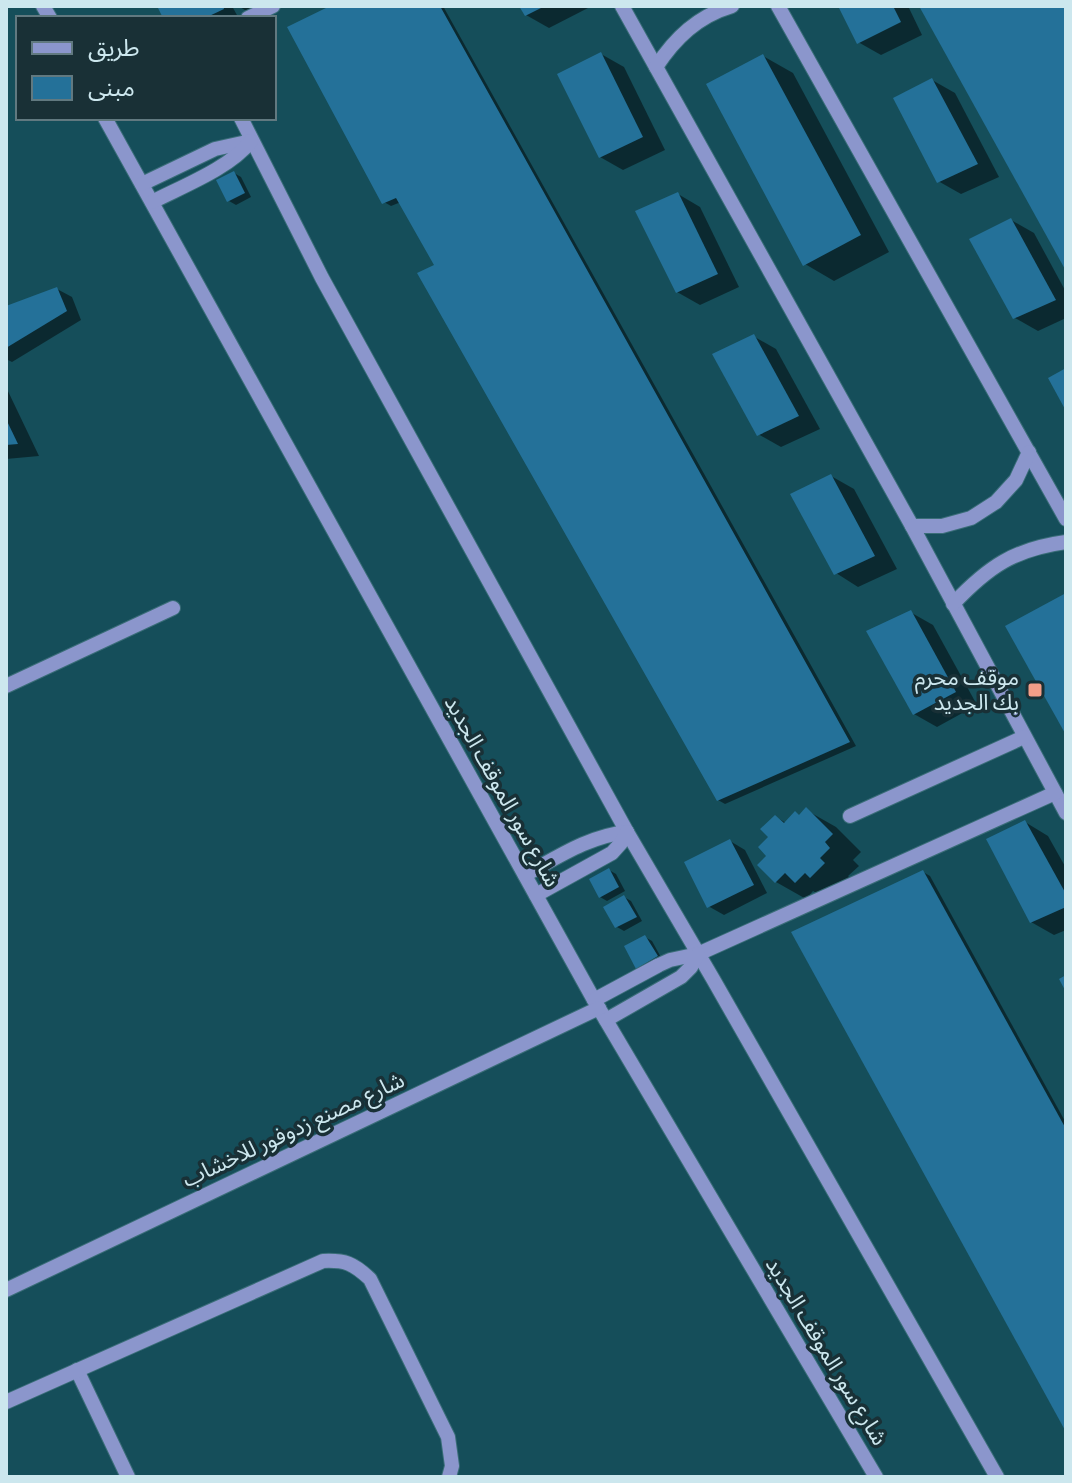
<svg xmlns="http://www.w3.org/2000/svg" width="1072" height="1483" viewBox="0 0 1072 1483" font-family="Commissioner,'Noto Sans Arabic',sans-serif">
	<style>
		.shadow { fill: #0007 }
		.building { fill: #247199 }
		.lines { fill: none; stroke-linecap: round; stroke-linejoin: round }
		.minor-casing { stroke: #3a6d78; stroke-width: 16 }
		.minor { stroke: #8b96cc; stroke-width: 14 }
		.poi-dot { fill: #f49e88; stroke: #193036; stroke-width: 3 }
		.labels { text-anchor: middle; stroke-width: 7; stroke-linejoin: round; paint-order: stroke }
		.poi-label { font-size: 22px; fill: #cce7ee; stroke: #193036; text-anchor: end }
		.street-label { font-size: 22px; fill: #cce7ee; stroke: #193036 }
	</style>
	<rect width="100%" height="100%" fill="#154e5a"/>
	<g class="shadow">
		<path d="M159,6H232L238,17L165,18Z"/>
		<path d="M238,6H274L255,16Z"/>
		<path d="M335,6H443L856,746L725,804L718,800L436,265L401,202L391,206L384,202Z"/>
		<path d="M522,6H586L588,8L549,28L526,15Z"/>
		<path d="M840,6H908L922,35L881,55L858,42Z"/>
		<path d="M601,54L624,67L665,150L623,170L600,157Z"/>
		<path d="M763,56L793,73L889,252L834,281L805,264Z"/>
		<path d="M932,80L955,93L999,177L961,194L938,181Z"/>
		<path d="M234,173L241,177L251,197L236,205L229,201Z"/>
		<path d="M678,194L700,207L739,287L700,305L677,292Z"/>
		<path d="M1011,220L1034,233L1066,292V318L1038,331L1015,318Z"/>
		<path d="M57,289L72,297L81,320L12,362L6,359V308Z"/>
		<path d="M753,336L776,349L820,429L781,447L758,434Z"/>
		<path d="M6,387L39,456L6,459Z"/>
		<path d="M831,476L854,489L897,569L858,587L836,573Z"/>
		<path d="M910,612L933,625L977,705L937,727L914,714Z"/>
		<path d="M806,810L836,827L861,852L853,860L859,866L848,876L853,881L825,898L813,891L806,899L776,882L769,856L771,837L776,817L786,823L800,816Z"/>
		<path d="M1025,822L1048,836L1066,868V930L1054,935L1031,922Z"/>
		<path d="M730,841L745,850L767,893L724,915L708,906Z"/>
		<path d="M609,870L616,874L625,891L607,901L600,897Z"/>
		<path d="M923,872L930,876L1066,1123V1428Z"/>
		<path d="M624,897L631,901L642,921L624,931L617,927Z"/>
		<path d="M645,937L652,941L663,961L645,971L638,967Z"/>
	</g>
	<g class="building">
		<path d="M157,6H223L224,9L205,18H163Z"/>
		<path d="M330,6H440L850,742L717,801L417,273L434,265L396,198L382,204L287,27Z"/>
		<path d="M519,6H545L525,16Z"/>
		<path d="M838,6H893L901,22L857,44Z"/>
		<path d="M919,6H1066V271Z"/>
		<path d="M601,52L643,137L599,158L557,74Z"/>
		<path d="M763,54L861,235L803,266L706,84Z"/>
		<path d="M932,78L978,164L937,183L893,98Z"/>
		<path d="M234,171L245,193L227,202L216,180Z"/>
		<path d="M678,192L718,274L676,293L635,211Z"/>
		<path d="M1011,218L1056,300L1013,319L969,239Z"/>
		<path d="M57,287L67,311L6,348V306Z"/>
		<path d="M754,334L799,416L757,436L712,354Z"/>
		<path d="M1066,368V411L1048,378Z"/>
		<path d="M6,419L18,444L6,445Z"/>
		<path d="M831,474L875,556L834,575L790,494Z"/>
		<path d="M1066,593V735L1005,626Z"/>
		<path d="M911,610L956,692L913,715L866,631Z"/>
		<path d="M806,807L833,834L825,842L830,848L820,858L825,863L810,878L805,873L795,883L785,873L775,883L757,865L766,856L758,847L768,837L760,829L775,815L784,823L795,811L799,815Z"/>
		<path d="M1025,820L1066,894V907L1030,923L986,839Z"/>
		<path d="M730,839L754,885L707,908L684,862Z"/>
		<path d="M609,868L619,887L599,898L589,879Z"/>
		<path d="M923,870L1066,1129V1432L791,932Z"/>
		<path d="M624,895L637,917L615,928L603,907Z"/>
		<path d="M645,935L658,956L636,969L624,946Z"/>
		<path d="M1066,975V992L1059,979Z"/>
	</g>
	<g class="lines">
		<g class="minor-casing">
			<g id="minor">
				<path d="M43,6L50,18"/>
				<path d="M622,6L912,526L1066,813"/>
				<path d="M778,6L1066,519"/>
				<path d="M248,18L273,6"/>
				<path d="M656,67C675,38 698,16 732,6"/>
				<path d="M105,118L594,1000L876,1477"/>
				<path d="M241,118L322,278L627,832L713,979L997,1477"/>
				<path d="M142,184L215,149L251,141"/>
				<path d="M152,202C183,186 230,168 251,141"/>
				<path d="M912,526H942L971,518L996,502L1016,480L1029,452"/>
				<path d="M953,604C988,567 1014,549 1066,542"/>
				<path d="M6,686L173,608"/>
				<path d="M850,816L1024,737"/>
				<path d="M525,875C558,857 589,836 627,832"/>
				<path d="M536,895L612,853L621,843L627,832"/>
				<path d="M594,1000L659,965L670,960L698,954L1055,793"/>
				<path d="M606,1020L681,977L691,967L698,954"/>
				<path d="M6,1290L599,1008"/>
				<path d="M77,1370L128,1477"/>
				<path d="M6,1402L323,1261C345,1260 353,1263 370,1279L448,1437L452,1466L449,1477"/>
			</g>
		</g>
		<use href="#minor" class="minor"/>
	</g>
	<rect class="poi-dot" x="1027" y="682" width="16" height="16" rx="4"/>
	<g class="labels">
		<g class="poi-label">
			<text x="1019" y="685">موقف محرم<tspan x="1019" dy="25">بك الجديد</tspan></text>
		</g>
		<g class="street-label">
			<text transform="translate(503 791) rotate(61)" y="8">شارع سور الموقف الجديد</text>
			<text transform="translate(293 1129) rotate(-25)" y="8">شارع مصنع زدوفور للاخشاب</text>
			<text transform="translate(827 1351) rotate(59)" y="8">شارع سور الموقف الجديد</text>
		</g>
	</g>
	<rect width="1072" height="1483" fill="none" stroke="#cce7ee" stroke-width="16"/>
	<rect x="16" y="16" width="260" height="104" fill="#193036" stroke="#617980" stroke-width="2"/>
	<rect x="32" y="42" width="40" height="12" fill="#8b96cc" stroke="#617980" stroke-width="2"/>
	<text x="88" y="56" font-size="24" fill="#cce7ee">طريق</text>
	<rect x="32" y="76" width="40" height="24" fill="#247199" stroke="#617980" stroke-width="2"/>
	<text x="88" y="96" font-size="24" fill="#cce7ee">مبنى</text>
</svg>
